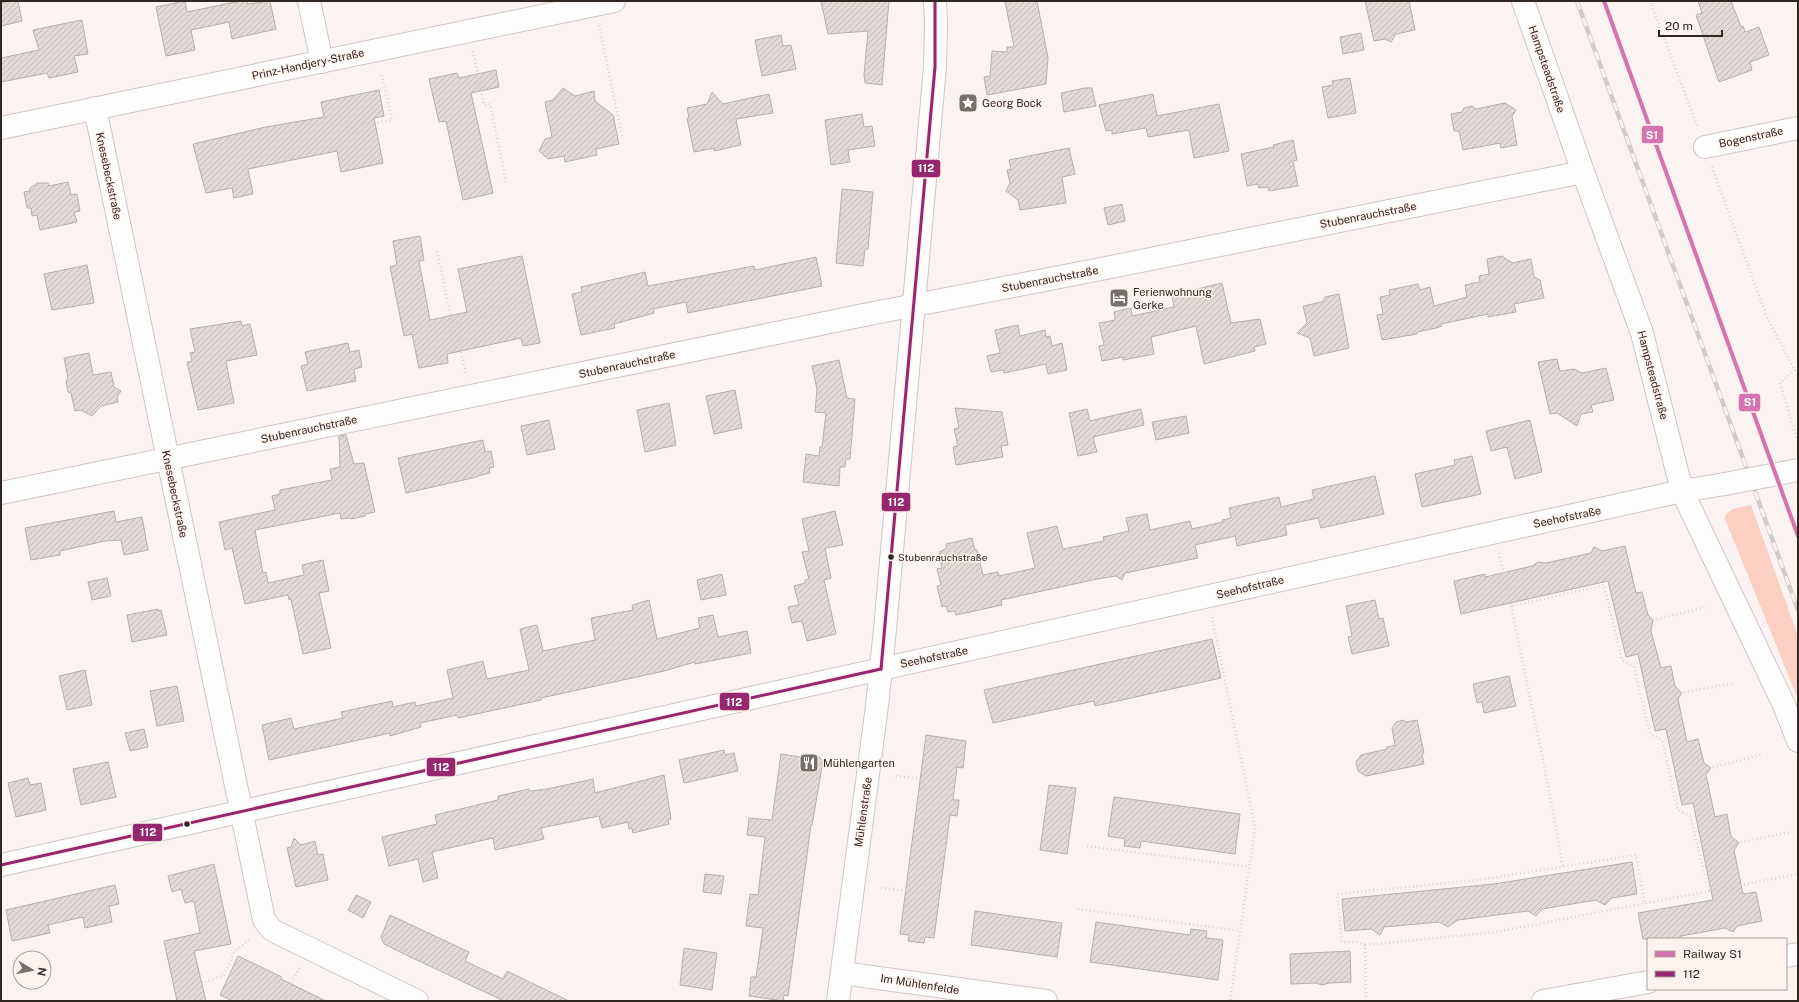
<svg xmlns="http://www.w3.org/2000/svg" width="1799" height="1002" viewBox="0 0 1799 1002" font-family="'Public Sans',sans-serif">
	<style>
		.green { fill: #fbcfc2 }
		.building { fill: url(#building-hatch); stroke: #b9afad }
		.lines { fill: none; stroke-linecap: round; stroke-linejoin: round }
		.minor-casing { stroke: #d0c6c3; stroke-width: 24 }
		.tertiary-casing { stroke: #d0c6c3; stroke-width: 24 }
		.path { stroke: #d8d5d4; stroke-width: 2.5; stroke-dasharray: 1 3; stroke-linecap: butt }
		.minor { stroke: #fefdfd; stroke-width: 22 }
		.tertiary { stroke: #fefdfd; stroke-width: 22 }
		.rail-casing { stroke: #cfcccb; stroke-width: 4.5 }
		.rail { stroke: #fff1ed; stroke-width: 3; stroke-dasharray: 9; stroke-linecap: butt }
		.tertiary-bridge-casing { stroke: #d0c6c3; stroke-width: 24; stroke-linecap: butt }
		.tertiary-bridge { stroke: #fefdfd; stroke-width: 22 }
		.bus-1-casing { stroke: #fff1ed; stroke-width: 6 }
		.bus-1 { stroke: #95276e; stroke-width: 3 }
		.rail-1-casing { stroke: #fff1ed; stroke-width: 7 }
		.rail-1 { stroke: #d474ae; stroke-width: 4 }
		.bus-dot { fill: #322622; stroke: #fff1ed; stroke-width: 1.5 }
		.labels { text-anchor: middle; stroke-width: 3; stroke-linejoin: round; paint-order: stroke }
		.bus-label { font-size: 10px; fill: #322622; stroke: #fff1ed; text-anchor: start }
		.street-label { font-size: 11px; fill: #322622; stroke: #fff1ed }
		.poi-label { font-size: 11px; fill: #322622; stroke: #fff1ed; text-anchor: start }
		.line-badge { stroke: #fff1ed; stroke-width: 1.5 }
		.badge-label { font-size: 11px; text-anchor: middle; font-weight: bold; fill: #fff }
	</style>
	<defs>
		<pattern id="building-hatch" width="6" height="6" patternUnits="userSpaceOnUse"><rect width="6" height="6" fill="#e3d9d6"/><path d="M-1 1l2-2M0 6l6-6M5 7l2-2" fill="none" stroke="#c3bab7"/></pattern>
	</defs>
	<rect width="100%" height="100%" fill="#fbf3f1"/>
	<path class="green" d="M1751,505L1798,636V699L1725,519L1726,514L1733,509Z"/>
	<g class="building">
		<path d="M11,1H18L22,21L1,26V3Z"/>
		<path d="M185,1L187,12L240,1H247L248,4L270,1L276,29L232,39L229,22L191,30L195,50L166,56L156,7Z"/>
		<path d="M821,1H889L882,85L865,83L864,75L868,31L828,34Z"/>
		<path d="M1005,1H1037L1048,58L1046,84L987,95L984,77L990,76L992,51L1007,52V47H1014Z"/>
		<path d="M1365,1H1409L1415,30L1396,34L1391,42L1385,39L1374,41Z"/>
		<path d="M1698,1H1731L1741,27L1743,26L1745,32L1759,27L1769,55L1750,62L1752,70L1719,82L1696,15L1702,13Z"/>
		<path d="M82,20L88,54L74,56L78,72L49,78L47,73L1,82V58L39,50L33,30Z"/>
		<path d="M1361,33L1364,50L1343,54L1340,37Z"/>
		<path d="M781,35L783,46L791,45L796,69L762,76L755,40Z"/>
		<path d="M496,70L499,87L471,93L493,193L463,200L446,121L439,122L429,79L457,73L459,78Z"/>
		<path d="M1350,78L1356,113L1328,118L1322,87L1333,85L1332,81Z"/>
		<path d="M563,88L575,96L594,91L595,101L613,115L619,144L596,149L597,155L565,162L564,156L548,159L539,151L545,139L552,137L545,102L553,100Z"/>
		<path d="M1085,88H1092L1096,106L1064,112L1061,93Z"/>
		<path d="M379,90L384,116L374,118L383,163L341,172L337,151L248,169L253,194L234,198L232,188L206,193L193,144L266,127L324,117L321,102Z"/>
		<path d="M712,92L723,104L769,94L773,113L736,119L741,145L714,151V148L694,152L687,118H689L687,108L707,104Z"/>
		<path d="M1153,94L1157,116L1219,104L1229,151L1194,158L1189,130L1148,137L1146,128L1112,134V130L1106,131L1099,105Z"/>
		<path d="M1505,103L1516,110L1512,116L1517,145L1501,148L1500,143L1463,150L1459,131H1454L1451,114L1462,112L1464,108L1472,106L1476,109Z"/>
		<path d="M862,114L864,127L872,126L875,146L848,150L850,162L831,165L825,120Z"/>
		<path d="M1293,140L1297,160L1293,161L1298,186L1269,191L1268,187L1259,188L1258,184L1247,186L1241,154L1274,147L1273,145Z"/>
		<path d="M1069,148L1075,174L1062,177L1066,203L1020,210L1018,200L1006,191L1010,183L1007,170L1011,169L1009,160Z"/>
		<path d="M68,182L71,195L77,194L80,211L74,212L77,222L40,230L37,215L32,216L31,208H27L24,192L30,191V188L37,183H48L49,186Z"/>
		<path d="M842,189L873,192L868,249H865L863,266L836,263Z"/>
		<path d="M1122,204L1125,221L1108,225L1104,208Z"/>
		<path d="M420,236L424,260L419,261L430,320L467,312L458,269L522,256L540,343L523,346L521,338L447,354L448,363L419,368L412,334L404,336L390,267L397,265L393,241Z"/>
		<path d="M1502,256L1512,263L1531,259L1534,277L1540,280L1544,298L1514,304L1516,312L1488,317V314L1441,324L1442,326L1436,328L1417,332V334L1382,340L1377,315L1383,314L1380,297L1390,295L1389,290L1418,284L1420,290L1430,287L1434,306L1467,297L1465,285L1480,282L1479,276L1489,274L1487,259Z"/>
		<path d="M816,257L822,286L688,313L686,302L653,309L654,313L614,324L615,328L581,335L572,294L582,292L581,287L645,272L648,286L754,266L755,270Z"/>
		<path d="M87,265L94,303L52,310L44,274Z"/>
		<path d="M1222,283L1231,323L1260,319L1266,344L1254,347L1255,351L1204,364L1196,326L1151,337L1154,354L1123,360V357L1102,361L1099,346L1104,345L1099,323L1115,320L1114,312L1131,308L1132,316L1174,307L1172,295Z"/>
		<path d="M1339,294L1349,348L1314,356L1310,338L1297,333L1307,323L1303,306L1322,302L1325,297Z"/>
		<path d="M241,321L242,326L250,324L257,355L226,361L234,403L198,410L187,362L192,361L190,353L195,352L190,329Z"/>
		<path d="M1018,325L1020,336L1045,330L1046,337L1050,336L1052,346L1062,343L1067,370L1048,374L1046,364L1004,373L1003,370L991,372L987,356L1000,353L995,330Z"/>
		<path d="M348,343L350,352L359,350L362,367L354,369L356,381L307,391L301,366L308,364L305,352Z"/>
		<path d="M89,353L93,375L111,372L114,387L121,391L117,397L118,402L101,406L92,416L81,410L75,411L71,393L68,392L66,381L68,378L64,358Z"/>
		<path d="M1557,359L1560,371L1574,369L1582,373L1606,368L1614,400L1591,405L1593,412L1581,414L1577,426L1557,413L1550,414L1538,362Z"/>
		<path d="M839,360L847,398L855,399L850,459H846L845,467H840L839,486L803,482L806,454L819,456L820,447H822L826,413L815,412L817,389L812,366Z"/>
		<path d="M735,390L742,428L714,434L706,396Z"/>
		<path d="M669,403L676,445L645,452L637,410Z"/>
		<path d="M955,408L1002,412L1008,445L1001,446L1003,457L956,465L953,447L958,446L954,429L959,428Z"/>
		<path d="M1087,409L1090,421L1141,409L1144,425L1093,437L1097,452L1078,456L1069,413Z"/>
		<path d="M1186,416L1189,433L1156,440L1152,422Z"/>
		<path d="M549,420L555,449L527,455L521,426Z"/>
		<path d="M1530,420L1542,472L1515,479L1507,447L1491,451L1486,431Z"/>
		<path d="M346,435L354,464L364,463L375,512L365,514V516L351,519L350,518L341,519L340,513L255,530L263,573L266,572L268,583L304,575L302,565L323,560L329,591L319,593L331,648L303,654L291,599L289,600L288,595L245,604L232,548L225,550L219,522L275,510L272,496L280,494V490L332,480L330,469L340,467L339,436Z"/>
		<path d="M483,440L485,452L491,451L494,467L489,468L490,473L477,476V477L406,493L398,458Z"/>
		<path d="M1472,456L1481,494L1422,507L1415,474L1455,465L1454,460Z"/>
		<path d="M1375,476L1384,514L1321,528L1318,518L1285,525L1287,535L1237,546L1235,536L1195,545L1198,558L1125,573L1122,580L1116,576L1097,579L1001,600L1002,605L956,615L955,611L948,612L946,606L942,607L937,586L941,585L937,569L942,568L939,552L947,548L946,544L972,538L975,550H977L983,575L998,572L999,576L1035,568L1027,533L1057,526L1063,549L1104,541L1103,537L1129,531L1126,518L1147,514L1150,530L1190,521L1192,529L1223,522L1222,520L1231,518L1229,508L1279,497L1281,507L1314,499L1312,490Z"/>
		<path d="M114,511L116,522L142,517L148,550L124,555L121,540L105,541L60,551V555L31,560L25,528Z"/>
		<path d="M835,511L843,545L825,548L831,578L824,580L836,634L807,641L802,621L792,623L788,607L799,605L794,586L805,583V580L809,579L802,552L809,551L802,519Z"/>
		<path d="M1625,546L1636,593L1642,592L1648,615L1653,620L1651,631L1661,668L1671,666L1675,686L1682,693L1678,699L1687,742L1698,739L1704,763L1711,768L1706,775L1715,817L1727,814L1731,836L1739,843L1734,850L1743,894L1756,892L1762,921L1737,926L1733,932L1725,928L1681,936L1679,939H1643L1638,913L1713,900L1693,803L1682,805L1666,729L1655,731L1638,654L1626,657L1608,581L1461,614L1454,581L1485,574V577L1532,566L1538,562L1546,563L1591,553L1594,547L1602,551Z"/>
		<path d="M722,574L726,595L701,600L697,580Z"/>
		<path d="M107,578L111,596L92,600L88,582Z"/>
		<path d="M649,600L657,639L700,628L698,618L713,615L718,637L747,631L751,653L695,664V662L664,671L541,698V700L458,718L457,715L420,723L421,727L390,736V733L269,760L262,725L291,718L294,729L343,718L341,712L392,701L393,707L415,702L416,706L453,698L447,670L483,661L487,679L529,670L520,629L537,625L543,651L595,640L591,618L633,610L632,605Z"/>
		<path d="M1375,600L1379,619L1383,618L1389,646L1352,654L1348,637L1352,636L1346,606Z"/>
		<path d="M158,609L159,611L161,610L167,635L132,642L127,615Z"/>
		<path d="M1212,639L1221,678L1095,706L1094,701L993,723L984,690Z"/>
		<path d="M85,670L92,705L67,710L59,676Z"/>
		<path d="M1509,676L1516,706L1484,713L1482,702L1477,703L1473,684Z"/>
		<path d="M177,686L184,721L157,726L150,691Z"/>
		<path d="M1403,720L1406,722L1417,720L1424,753L1422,754L1424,764L1366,776L1358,771L1356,762L1361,755L1387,749V747L1395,745L1392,728L1396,722Z"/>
		<path d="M144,729L148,747L130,751L125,733Z"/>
		<path d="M926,735L966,741L963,768L957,767L953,800H959L957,816L950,815L934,938L925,937L924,943L908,941L909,935L900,934Z"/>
		<path d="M724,750L725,755L734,753L738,771L684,783L679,760Z"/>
		<path d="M781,754L808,758L810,755L819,757L823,761L812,825H811L788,996L784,995L783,1001L749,996L751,977H756L763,928L746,926L750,894L758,895L765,837L747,835L749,818L772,820Z"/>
		<path d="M108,762L116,797L81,805L73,769Z"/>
		<path d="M664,775L671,819H668L669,824L633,833L632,828L629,829L628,822L602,828L599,816L541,828L544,839L495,850L493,838L432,852L438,878L423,882L418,859L389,866L382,837L437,824L435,815L498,800V796L529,789L530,791L547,789L593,779L595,793Z"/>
		<path d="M28,778L30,785L41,783L46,810L16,817L8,783Z"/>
		<path d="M1049,785L1076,788L1067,854L1040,850Z"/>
		<path d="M1114,797L1240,814L1235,854L1141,841L1140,848L1124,846L1125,839L1108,836Z"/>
		<path d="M294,838L301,845L315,841L318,855L323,854L328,880L296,887L287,848L291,847Z"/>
		<path d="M1632,862L1637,894L1612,898L1605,905L1596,900L1542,909L1536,916L1528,911L1458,920L1448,927L1439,922L1384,927L1380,935L1371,929L1345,931L1342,899L1494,884Z"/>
		<path d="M214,864L231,944L194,951L206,1001H177L164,941L200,933L194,901L185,903L181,889L172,892L168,876Z"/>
		<path d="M705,874L724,876L721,894L703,892Z"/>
		<path d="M115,885L119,904L109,906L112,922L85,928L83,917L48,925L50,933L12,941L6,910Z"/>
		<path d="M356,895L371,902L363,918L348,910Z"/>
		<path d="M975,911L1062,923L1057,957L971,945Z"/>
		<path d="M390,915L469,952L465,961L503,979L507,971L569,1001H504L404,954L384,944L381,937Z"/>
		<path d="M1096,922L1190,935L1191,929L1207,931L1206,938L1223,940L1218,980L1090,962Z"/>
		<path d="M684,948L717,953L712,990L680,985Z"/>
		<path d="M1350,951L1351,982L1329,983L1322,985L1316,983L1291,984L1290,954Z"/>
		<path d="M238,956L282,977L281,979L326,1001H233L220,995Z"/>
	</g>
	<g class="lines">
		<g class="minor-casing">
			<g id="minor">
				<path d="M309,1L322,62"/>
				<path d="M1523,1L1583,172L1642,333L1682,491L1784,705L1798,741"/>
				<path d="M95,108L264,920L271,929L276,932L417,1001"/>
				<path d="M1,128L614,1"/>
				<path d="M1705,147L1798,128"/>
				<path d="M1,493L864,315L1101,269L1583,172"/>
				<path d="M1786,956L1798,954"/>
				<path d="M842,973L1046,1001"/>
				<path d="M1543,1001L1648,982"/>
			</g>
		</g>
		<g class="tertiary-casing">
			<g id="tertiary">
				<path d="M1,865L1510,529L1682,491L1725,484"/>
				<path d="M838,1001L877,706L885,629L935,67L936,24L935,1"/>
			</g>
		</g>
		<g class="path">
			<path d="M1650,1L1698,128"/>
			<path d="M599,25L622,136"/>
			<path d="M473,51L484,105L490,104L506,182"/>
			<path d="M350,128L392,120L381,72"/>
			<path d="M1712,167L1766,315L1798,377"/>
			<path d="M437,251L451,318L524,302"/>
			<path d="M454,317L466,375"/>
			<path d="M1795,370L1780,383L1797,440"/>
			<path d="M1499,553L1511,606L1604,585L1622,660L1634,667L1650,734L1662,740L1678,810L1690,816L1709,891"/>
			<path d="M1511,606L1545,770L1563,867"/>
			<path d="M1212,617L1255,828L1230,1001"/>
			<path d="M1653,620L1706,607"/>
			<path d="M1680,693L1734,683"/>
			<path d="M1709,768L1761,755"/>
			<path d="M896,776L920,779"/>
			<path d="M1737,843L1790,832"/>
			<path d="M1087,846L1250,867"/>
			<path d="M881,888L906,891"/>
			<path d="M1078,909L1240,931"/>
			<path d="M1365,945L1357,942H1342L1337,894L1479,880L1636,855L1645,904"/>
			<path d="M205,982L224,975L234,952L251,938"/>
			<path d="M283,1001L300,966"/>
			<path d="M1366,1001L1365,945L1496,932L1798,874"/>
		</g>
		<use href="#minor" class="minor"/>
		<use href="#tertiary" class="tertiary"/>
		<g class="rail-casing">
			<path id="rail" d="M1577,1L1798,610"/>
		</g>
		<use href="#rail" class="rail"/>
		<g class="tertiary-bridge-casing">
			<path id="tertiary-bridge" d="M1725,484L1798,470"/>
		</g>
		<use href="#tertiary-bridge" class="tertiary-bridge"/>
		<g class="bus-1-casing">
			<g id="bus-1">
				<path d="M881,669L935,67V1"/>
				<path d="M1,865L881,669"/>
			</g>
		</g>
		<use href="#bus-1" class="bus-1"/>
		<g class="rail-1-casing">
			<path id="rail-1" d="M1604,1L1798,536"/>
		</g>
		<use href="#rail-1" class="rail-1"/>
	</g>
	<defs>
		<g id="sight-square" transform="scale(1)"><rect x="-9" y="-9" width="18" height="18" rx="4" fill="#786e6a" stroke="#fff1ed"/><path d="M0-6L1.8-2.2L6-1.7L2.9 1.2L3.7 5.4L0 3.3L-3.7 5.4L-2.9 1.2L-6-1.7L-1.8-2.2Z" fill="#fff"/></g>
		<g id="hotel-square" transform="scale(1)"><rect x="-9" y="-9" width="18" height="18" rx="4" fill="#786e6a" stroke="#fff1ed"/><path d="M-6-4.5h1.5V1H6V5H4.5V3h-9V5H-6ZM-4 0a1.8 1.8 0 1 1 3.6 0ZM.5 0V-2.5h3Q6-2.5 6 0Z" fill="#fff"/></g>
		<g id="restaurant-square" transform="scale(1)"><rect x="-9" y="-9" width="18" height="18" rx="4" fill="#786e6a" stroke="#fff1ed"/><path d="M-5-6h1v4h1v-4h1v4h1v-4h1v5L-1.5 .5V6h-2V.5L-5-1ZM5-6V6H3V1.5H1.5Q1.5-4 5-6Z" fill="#fff"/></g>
	</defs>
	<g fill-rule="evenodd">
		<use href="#sight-square" x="968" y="103"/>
		<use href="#hotel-square" x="1119" y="298"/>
		<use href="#restaurant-square" x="809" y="763"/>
	</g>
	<g class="bus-dot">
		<circle cx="891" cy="557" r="3.5"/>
		<circle cx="187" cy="824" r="3.5"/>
	</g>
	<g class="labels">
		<g class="bus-label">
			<text x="898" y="561">Stubenrauchstraße</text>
		</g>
		<g class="street-label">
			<text transform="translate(308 64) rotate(-12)" y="4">Prinz-Handjery-Straße</text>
			<text transform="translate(1547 69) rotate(71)" y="4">Hampsteadstraße</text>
			<text transform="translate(1751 137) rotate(-12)" y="4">Bogenstraße</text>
			<text transform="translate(109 176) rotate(78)" y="4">Knesebeckstraße</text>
			<text transform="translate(1368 215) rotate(-11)" y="4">Stubenrauchstraße</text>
			<text transform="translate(1050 279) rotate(-11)" y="4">Stubenrauchstraße</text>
			<text transform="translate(627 364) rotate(-12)" y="4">Stubenrauchstraße</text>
			<text transform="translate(1653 375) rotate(75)" y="4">Hampsteadstraße</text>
			<text transform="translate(309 429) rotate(-12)" y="4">Stubenrauchstraße</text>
			<text transform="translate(175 494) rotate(78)" y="4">Knesebeckstraße</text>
			<text transform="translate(1567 517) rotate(-12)" y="4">Seehofstraße</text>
			<text transform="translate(1250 587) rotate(-13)" y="4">Seehofstraße</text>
			<text transform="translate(934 657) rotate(-12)" y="4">Seehofstraße</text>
			<text transform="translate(863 812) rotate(-82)" y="4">Mühlenstraße</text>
			<text transform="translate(920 984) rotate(9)" y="4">Im Mühlenfelde</text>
		</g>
		<g class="poi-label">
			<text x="982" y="107">Georg Bock</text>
			<text x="1133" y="296">Ferienwohnung<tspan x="1133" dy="13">Gerke</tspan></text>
			<text x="823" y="767">Mühlengarten</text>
		</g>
	</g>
	<g class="line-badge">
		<rect x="1641" y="125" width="23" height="19" rx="4" fill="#d474ae"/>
		<rect x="911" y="159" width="30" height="19" rx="4" fill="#95276e"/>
		<rect x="1738" y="393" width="23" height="19" rx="4" fill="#d474ae"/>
		<rect x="881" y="492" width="30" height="20" rx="4" fill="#95276e"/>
		<rect x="719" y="692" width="31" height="19" rx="4" fill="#95276e"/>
		<rect x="426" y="757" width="30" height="20" rx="4" fill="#95276e"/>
		<rect x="132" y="823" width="31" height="19" rx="4" fill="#95276e"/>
	</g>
	<g class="badge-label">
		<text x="1652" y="139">S1</text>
		<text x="926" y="172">112</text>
		<text x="1750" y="406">S1</text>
		<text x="896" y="506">112</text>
		<text x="734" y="706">112</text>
		<text x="441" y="771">112</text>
		<text x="148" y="836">112</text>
	</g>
	<rect width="1799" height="1002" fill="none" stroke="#322622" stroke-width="4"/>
	<rect x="1647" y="938" width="140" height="52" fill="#fff1ed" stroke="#ada09c"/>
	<rect x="1655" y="951" width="20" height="6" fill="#d474ae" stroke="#ada09c"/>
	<text x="1683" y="958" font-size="12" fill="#322622">Railway S1</text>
	<rect x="1655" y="971" width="20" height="6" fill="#95276e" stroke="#ada09c"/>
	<text x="1683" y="978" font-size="12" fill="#322622">112</text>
	<g transform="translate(32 970) rotate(100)"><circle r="19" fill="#fff1ed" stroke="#ada09c"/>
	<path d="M0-3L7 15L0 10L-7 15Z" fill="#786e6a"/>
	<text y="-6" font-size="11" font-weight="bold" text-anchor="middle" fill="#322622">N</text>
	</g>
	<path d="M1659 30v6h63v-6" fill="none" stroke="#322622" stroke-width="2"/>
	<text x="1665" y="30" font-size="12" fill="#322622" stroke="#fff1ed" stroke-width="3" paint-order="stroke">20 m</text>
</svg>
